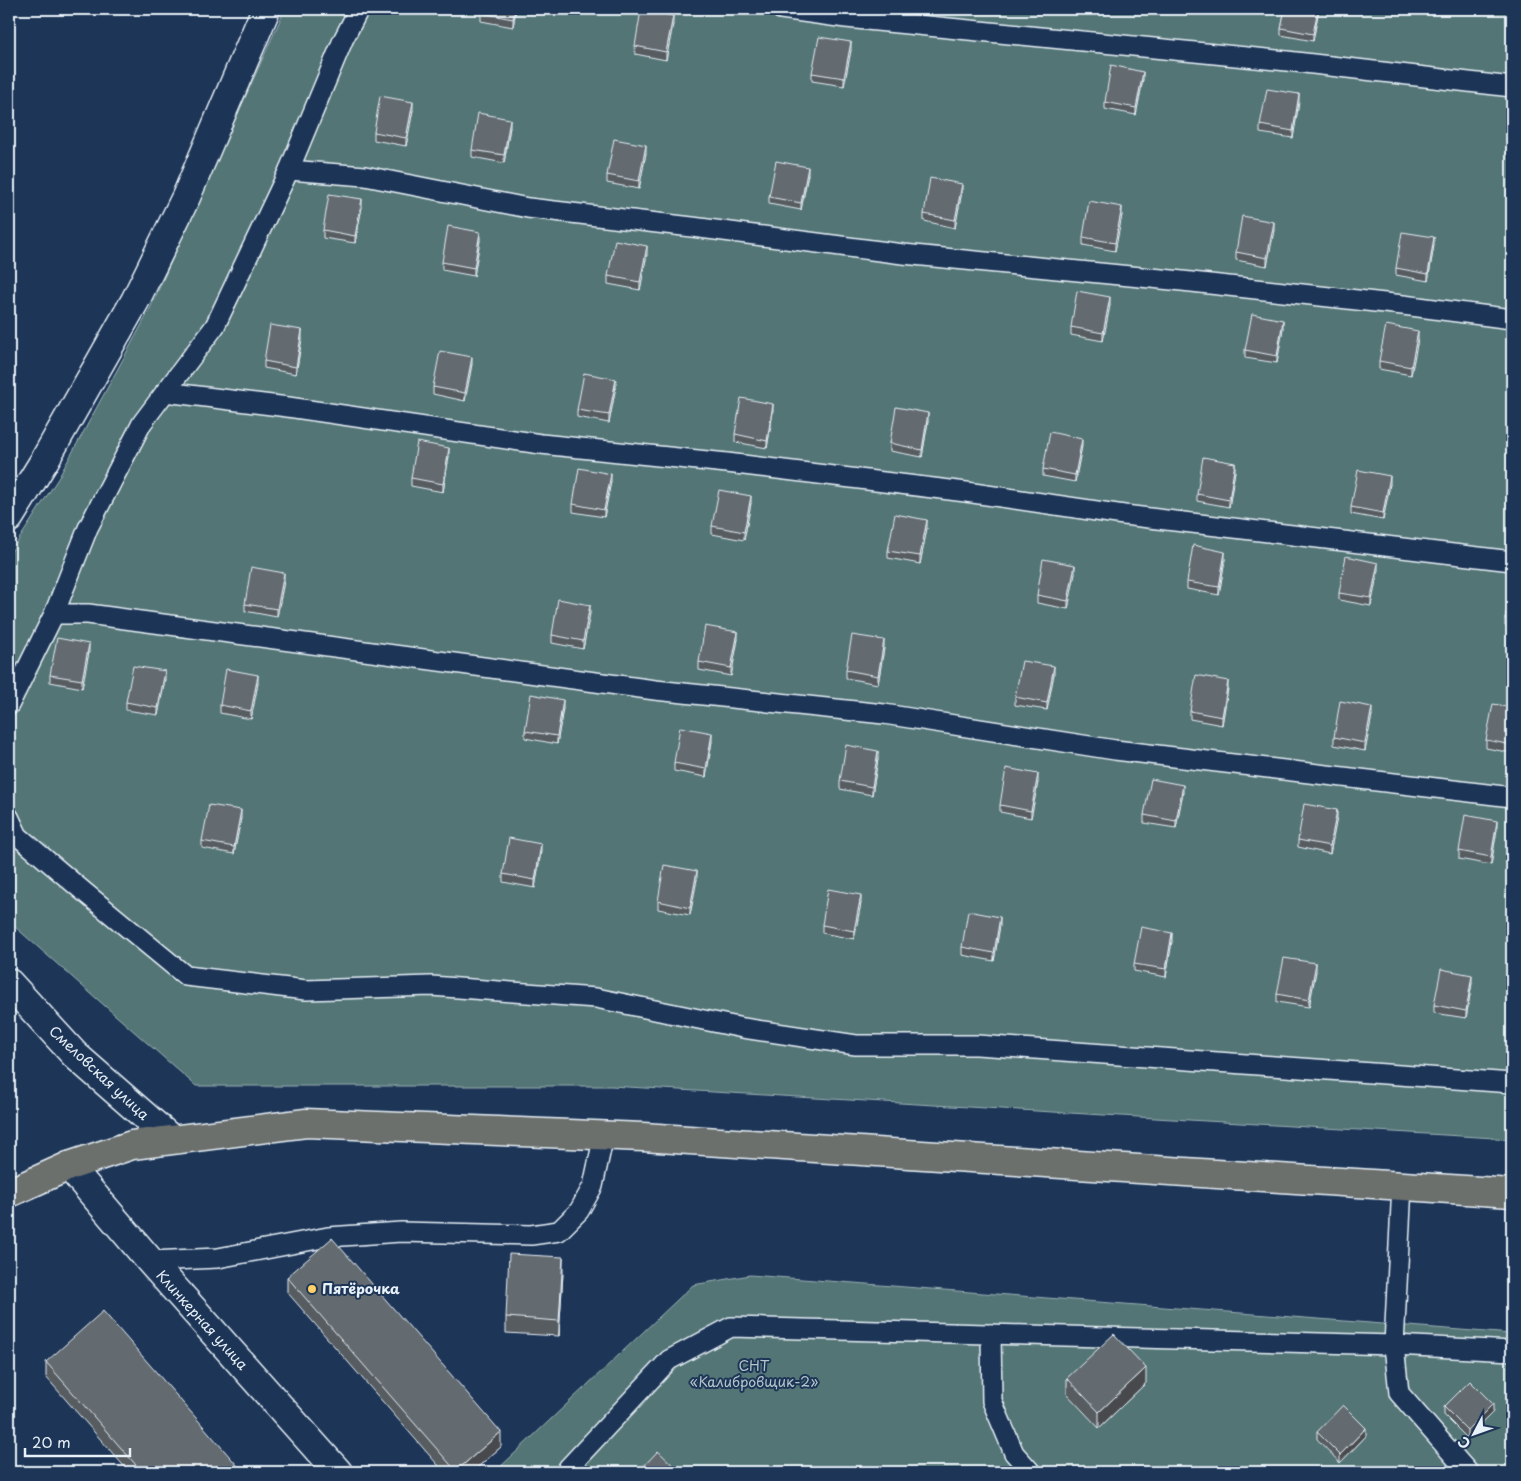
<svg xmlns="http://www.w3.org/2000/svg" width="1521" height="1481" viewBox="0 0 1521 1481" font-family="'Playpen Sans',sans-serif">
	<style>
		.green { fill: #527474; stroke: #9db2b6 }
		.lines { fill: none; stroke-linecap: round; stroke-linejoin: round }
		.service-casing { stroke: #e8f1f8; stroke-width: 22 }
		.minor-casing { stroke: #e8f1f8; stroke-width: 31 }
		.primary-casing { stroke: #e8f1f8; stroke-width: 31 }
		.service { stroke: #1d3557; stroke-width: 19 }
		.minor { stroke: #1d3557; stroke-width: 28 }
		.primary { stroke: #6c706d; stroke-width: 28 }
		.wall { fill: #565b60; stroke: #e8f1f8 }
		.shaded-wall { fill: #464a4e; stroke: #e8f1f8 }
		.building { fill: #646a70; stroke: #e8f1f8 }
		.poi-dot { fill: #ffd166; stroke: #1d3557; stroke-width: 2 }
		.labels { text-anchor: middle; stroke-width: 4; stroke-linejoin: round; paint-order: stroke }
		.street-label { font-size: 14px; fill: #e8f1f8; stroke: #1d3557 }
		.poi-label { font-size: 14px; font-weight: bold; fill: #e8f1f8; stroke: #1d3557; text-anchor: start }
		.park-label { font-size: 14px; fill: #b4c5ca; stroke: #1d3557 }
	</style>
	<rect width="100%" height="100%" fill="#1d3557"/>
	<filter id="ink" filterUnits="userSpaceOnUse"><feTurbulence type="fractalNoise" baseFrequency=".02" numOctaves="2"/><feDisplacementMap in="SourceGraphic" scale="10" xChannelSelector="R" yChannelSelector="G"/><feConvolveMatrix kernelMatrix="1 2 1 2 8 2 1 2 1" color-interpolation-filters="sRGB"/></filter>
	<g filter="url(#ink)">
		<g class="green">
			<path d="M285,9H1512V1139L611,1086H196L14,926L9,919V555L59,477L148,313Z"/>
			<path d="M750,1275L1512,1334V1472H497L496,1471L693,1285Z"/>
		</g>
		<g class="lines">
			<g class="service-casing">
				<g id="service">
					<path d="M781,9L846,18L1287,61L1512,87"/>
					<path d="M289,170L365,176L528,208L692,227L903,254L1182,281L1403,305L1512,319"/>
					<path d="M165,392L288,407L541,444L727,463L966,492L1124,515L1512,561"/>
					<path d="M54,614H88L655,690L884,714L1115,750L1512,797"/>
					<path d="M9,705L54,614L88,528L142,423L215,326L289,170L343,40L359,9"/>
					<path d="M9,817L18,836L83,891L186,976L306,990L431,986L596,998L743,1028L856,1045H977L1512,1083"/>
					<path d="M1402,1185L1394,1345L1399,1393L1468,1472"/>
					<path d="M150,1261L218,1258L328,1237L401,1232L531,1235L559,1231L579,1211L593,1186L604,1135"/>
					<path d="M991,1334L992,1401L1014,1453L1031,1472"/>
					<path d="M571,1472L568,1468L669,1360L731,1327L1394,1345L1512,1351"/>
				</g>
			</g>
			<g class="minor-casing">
				<g id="minor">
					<path d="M9,518L43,463L135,301L186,197L266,9"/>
					<path d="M9,983L75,1055L171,1139"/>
					<path d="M69,1166L150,1261L338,1472"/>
				</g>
			</g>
			<g class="primary-casing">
				<path id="primary" d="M9,1193L69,1166L132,1145L306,1123L643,1137L1512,1193"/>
			</g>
			<use href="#service" class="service"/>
			<use href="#minor" class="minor"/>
			<use href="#primary" class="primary"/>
		</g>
		<g class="wall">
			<path d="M516,9L513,27L481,21V13Z"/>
			<path d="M1135,9H1148V11Z"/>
			<path d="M1285,9H1319L1313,41L1281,35V28Z"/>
			<path d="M673,24L666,60L635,54V46Z"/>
			<path d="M851,50L844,86L812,81V73Z"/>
			<path d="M1143,79L1136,115L1105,109V102Z"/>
			<path d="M1299,102L1293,138L1260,133V125Z"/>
			<path d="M413,110L406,146L374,140V132Z"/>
			<path d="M510,127L504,163L472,157V150Z"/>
			<path d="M646,153L639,189L607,183V175Z"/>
			<path d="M808,174L801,210L769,204V197Z"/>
			<path d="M962,191L955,228L924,221V214Z"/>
			<path d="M362,207L355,243L323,238V230Z"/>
			<path d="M1122,215L1115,251L1083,245V237Z"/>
			<path d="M1274,230L1267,266L1236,260V252Z"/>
			<path d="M480,240L474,276L442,270V262Z"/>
			<path d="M1434,245L1428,281L1396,275V268Z"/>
			<path d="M647,254L640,290L608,284V276Z"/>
			<path d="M1110,305L1103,341L1071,335V327Z"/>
			<path d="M1283,328L1277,363L1245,358V350Z"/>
			<path d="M302,338L296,374L264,368V361Z"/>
			<path d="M1418,339L1411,375L1379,369V361Z"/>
			<path d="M472,364L465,401L433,394V387Z"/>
			<path d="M616,386L609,423L577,417V410Z"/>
			<path d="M773,412L767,448L735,442V434Z"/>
			<path d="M928,421L922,457L890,451V443Z"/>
			<path d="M1082,446L1075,482L1043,476V469Z"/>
			<path d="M449,456L443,492L411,486V478Z"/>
			<path d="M1235,471L1229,507L1197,501V494Z"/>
			<path d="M611,481L604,517L573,512V504Z"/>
			<path d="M1390,484L1383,520L1351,514V507Z"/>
			<path d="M751,503L744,540L712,534V526Z"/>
			<path d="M927,528L920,564L888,558V551Z"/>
			<path d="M1225,559L1219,595L1187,589V582Z"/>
			<path d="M1378,570L1371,606L1339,600V593Z"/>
			<path d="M1075,573L1068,609L1037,603V595Z"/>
			<path d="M284,581L277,617L245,611V604Z"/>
			<path d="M1512,582V628L1505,626V619Z"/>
			<path d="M590,613L583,649L552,643V635Z"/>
			<path d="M738,639L731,676L699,670V662Z"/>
			<path d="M884,648L878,684L846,678V670Z"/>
			<path d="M89,652L82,688L50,682V675Z"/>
			<path d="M1054,674L1047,710L1015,705V697Z"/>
			<path d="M165,679L158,715L126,710V702Z"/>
			<path d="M258,683L251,719L220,713V705Z"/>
			<path d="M1228,688L1222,725L1190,719V711Z"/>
			<path d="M1512,707V753L1486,748V740Z"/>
			<path d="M563,708L557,744L525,738V731Z"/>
			<path d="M1372,715L1365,751L1334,745V737Z"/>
			<path d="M712,741L706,777L674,771V763Z"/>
			<path d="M878,759L872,795L840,789V781Z"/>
			<path d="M1038,782L1031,818L1000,812V805Z"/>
			<path d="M1183,792L1176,828L1144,823V815Z"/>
			<path d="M1337,817L1330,854L1298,847V840Z"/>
			<path d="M241,818L234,854L202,848V841Z"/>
			<path d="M1497,829L1491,865L1459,859V851Z"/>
			<path d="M541,851L535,888L503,882V874Z"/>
			<path d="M697,879L690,915L658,909V901Z"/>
			<path d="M861,903L854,939L822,933V925Z"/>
			<path d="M1000,925L994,961L962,955V947Z"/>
			<path d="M1172,941L1166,977L1134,971V964Z"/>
			<path d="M1316,971L1309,1007L1277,1002V994Z"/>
			<path d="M1472,983L1466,1018L1434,1013V1005Z"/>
			<path d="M563,1273L559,1336L506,1333V1317Z"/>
			<path d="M287,1277L501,1447L472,1472H444L287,1292Z"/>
			<path d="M46,1362L243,1472H129L46,1377Z"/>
			<path d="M1067,1378L1146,1383L1099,1428L1067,1394Z"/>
			<path d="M1444,1407L1493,1412L1467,1438L1444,1415Z"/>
			<path d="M1317,1432L1366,1436L1340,1463L1317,1439Z"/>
		</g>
		<g class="shaded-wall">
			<path d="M515,9H516L513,27V19Z"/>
			<path d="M1318,9H1319L1313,41V34Z"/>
			<path d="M673,16V24L666,60V52Z"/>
			<path d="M851,42V50L844,86V78Z"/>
			<path d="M1143,72V79L1136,115V108Z"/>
			<path d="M1299,94V102L1293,138V131Z"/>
			<path d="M413,102V110L406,146V138Z"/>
			<path d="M510,119V127L504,163V155Z"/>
			<path d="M646,145V153L639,189V181Z"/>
			<path d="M808,167V174L801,210V203Z"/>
			<path d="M962,184V191L955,228V220Z"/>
			<path d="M362,199V207L355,243V236Z"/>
			<path d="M1122,207V215L1115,251V243Z"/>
			<path d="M1274,222V230L1267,266V258Z"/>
			<path d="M480,232V240L474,276V268Z"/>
			<path d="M1434,237V245L1428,281V274Z"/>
			<path d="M647,246V254L640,290V282Z"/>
			<path d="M1110,297V305L1103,341V333Z"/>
			<path d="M1283,320V328L1277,363V356Z"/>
			<path d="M302,330V338L296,374V367Z"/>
			<path d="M1418,331V339L1411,375V367Z"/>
			<path d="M472,357V364L465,401V393Z"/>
			<path d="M616,379V386L609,423V415Z"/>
			<path d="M773,404V412L767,448V441Z"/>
			<path d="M928,413V421L922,457V450Z"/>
			<path d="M1082,439V446L1075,482V475Z"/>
			<path d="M449,448V456L443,492V484Z"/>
			<path d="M1235,463V471L1229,507V500Z"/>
			<path d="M611,474V481L604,517V510Z"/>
			<path d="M1390,476V484L1383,520V513Z"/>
			<path d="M751,496V503L744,540V532Z"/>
			<path d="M927,520V528L920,564V556Z"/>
			<path d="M1225,552V559L1219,595V587Z"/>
			<path d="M1378,563V570L1371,606V598Z"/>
			<path d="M1075,565V573L1068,609V601Z"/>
			<path d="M284,573V581L277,617V609Z"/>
			<path d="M590,605V613L583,649V641Z"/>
			<path d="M738,632V639L731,676V668Z"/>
			<path d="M884,640V648L878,684V676Z"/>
			<path d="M89,644V652L82,688V680Z"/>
			<path d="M1054,666V674L1047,710V703Z"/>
			<path d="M165,671V679L158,715V708Z"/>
			<path d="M258,675V683L251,719V711Z"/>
			<path d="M1228,681V688L1222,725V717Z"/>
			<path d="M563,700V708L557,744V736Z"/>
			<path d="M1372,707V715L1365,751V743Z"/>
			<path d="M712,733V741L706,777V769Z"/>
			<path d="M878,751V759L872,795V787Z"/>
			<path d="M1038,774V782L1031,818V811Z"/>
			<path d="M1183,785V792L1176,828V821Z"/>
			<path d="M241,810V818L234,854V847Z"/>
			<path d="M1337,810V817L1330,854V846Z"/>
			<path d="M1497,821V829L1491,865V857Z"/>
			<path d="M541,844V851L535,888V880Z"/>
			<path d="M697,871V879L690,915V908Z"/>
			<path d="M861,895V903L854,939V931Z"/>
			<path d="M1000,917V925L994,961V953Z"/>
			<path d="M1172,933V941L1166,977V969Z"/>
			<path d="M1316,963V971L1309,1007V1000Z"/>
			<path d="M1472,975V983L1466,1018V1011Z"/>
			<path d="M563,1257V1273L559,1336V1321Z"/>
			<path d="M1146,1368V1383L1099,1428V1412Z"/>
			<path d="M1493,1404V1412L1467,1438V1430Z"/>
			<path d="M1366,1428V1436L1340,1463V1455Z"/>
			<path d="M501,1432V1447L472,1472H456V1471Z"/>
		</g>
		<g class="building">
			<path d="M482,9H515L513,19L481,13Z"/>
			<path d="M1285,9H1318L1313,34L1281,28Z"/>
			<path d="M641,10L673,16L666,52L635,46Z"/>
			<path d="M819,37L851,42L844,78L812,73Z"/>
			<path d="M1111,65L1143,72L1136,108L1105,102Z"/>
			<path d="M1267,89L1299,94L1293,131L1260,125Z"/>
			<path d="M380,96L413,102L406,138L374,132Z"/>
			<path d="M478,113L510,119L504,155L472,150Z"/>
			<path d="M614,139L646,145L639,181L607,175Z"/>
			<path d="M776,161L808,167L801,203L769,197Z"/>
			<path d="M930,178L962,184L955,220L924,214Z"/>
			<path d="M329,194L362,199L355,236L323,230Z"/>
			<path d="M1089,201L1122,207L1115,243L1083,237Z"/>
			<path d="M1242,216L1274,222L1267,258L1236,252Z"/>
			<path d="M448,226L480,232L474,268L442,262Z"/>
			<path d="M1402,232L1434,237L1428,274L1396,268Z"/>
			<path d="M615,240L647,246L640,282L608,276Z"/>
			<path d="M1077,291L1110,297L1103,333L1071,327Z"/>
			<path d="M1252,314L1283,320L1277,356L1245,350Z"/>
			<path d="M270,325L302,330L296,367L264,361Z"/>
			<path d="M1386,325L1418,331L1411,367L1379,361Z"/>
			<path d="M440,351L472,357L465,393L433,387Z"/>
			<path d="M584,373L616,379L609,415L577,410Z"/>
			<path d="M741,398L773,404L767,441L735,434Z"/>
			<path d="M896,407L928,413L922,450L890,443Z"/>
			<path d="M1050,432L1082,439L1075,475L1043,469Z"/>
			<path d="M417,442L449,448L443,484L411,478Z"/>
			<path d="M1203,457L1235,463L1229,500L1197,494Z"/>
			<path d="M579,468L611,474L604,510L573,504Z"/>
			<path d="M1358,470L1390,476L1383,513L1351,507Z"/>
			<path d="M719,490L751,496L744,532L712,526Z"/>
			<path d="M895,514L927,520L920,556L888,551Z"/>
			<path d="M1193,545L1225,552L1219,587L1187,582Z"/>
			<path d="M1346,556L1378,563L1371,598L1339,593Z"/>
			<path d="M1043,559L1075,565L1068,601L1037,595Z"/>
			<path d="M251,567L284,573L277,609L245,604Z"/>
			<path d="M1512,582V620L1505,619Z"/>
			<path d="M558,599L590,605L583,641L552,635Z"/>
			<path d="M705,626L738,632L731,668L699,662Z"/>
			<path d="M852,635L884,640L878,676L846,670Z"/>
			<path d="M57,638L89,644L82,680L50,675Z"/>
			<path d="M1022,661L1054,666L1047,703L1015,697Z"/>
			<path d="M133,666L165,671L158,708L126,702Z"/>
			<path d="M226,669L258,675L251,711L220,705Z"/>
			<path d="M1196,675L1228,681L1222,717L1190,711Z"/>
			<path d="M531,694L563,700L557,736L525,731Z"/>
			<path d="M1340,701L1372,707L1365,743L1334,737Z"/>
			<path d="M1493,704L1512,707V745L1486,740Z"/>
			<path d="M680,727L712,733L706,769L674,763Z"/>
			<path d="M846,745L878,751L872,787L840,781Z"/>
			<path d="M1006,768L1038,774L1031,811L1000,805Z"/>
			<path d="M1151,779L1183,785L1176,821L1144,815Z"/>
			<path d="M1304,804L1337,810L1330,846L1298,840Z"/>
			<path d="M209,805L241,810L234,847L202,841Z"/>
			<path d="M1465,815L1497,821L1491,857L1459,851Z"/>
			<path d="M509,838L541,844L535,880L503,874Z"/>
			<path d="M664,865L697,871L690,908L658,901Z"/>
			<path d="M828,889L861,895L854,931L822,925Z"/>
			<path d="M968,911L1000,917L994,953L962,947Z"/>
			<path d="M1141,927L1172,933L1166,969L1134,964Z"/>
			<path d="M1284,958L1316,963L1309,1000L1277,994Z"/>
			<path d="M1441,969L1472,975L1466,1011L1434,1005Z"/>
			<path d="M332,1238L501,1432L456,1471L287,1277Z"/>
			<path d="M509,1254L563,1257L559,1321L506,1317Z"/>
			<path d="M103,1311L243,1472H142L46,1362Z"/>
			<path d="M1114,1334L1146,1368L1099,1412L1067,1378Z"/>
			<path d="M1470,1381L1493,1404L1467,1430L1444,1407Z"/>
			<path d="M1343,1405L1366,1428L1340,1455L1317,1432Z"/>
			<path d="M658,1451L680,1472H638Z"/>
			<path d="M1426,1465L1433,1472H1419Z"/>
		</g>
	</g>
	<circle class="poi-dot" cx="312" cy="1289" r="5"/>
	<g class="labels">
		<g class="street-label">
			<text transform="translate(99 1073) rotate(43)" y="5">Смеловская улица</text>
			<text transform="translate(202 1320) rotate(48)" y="5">Клинкерная улица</text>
		</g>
		<g class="poi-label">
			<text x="322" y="1294">Пятёрочка</text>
		</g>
		<g class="park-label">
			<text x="754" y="1371">СНТ<tspan x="754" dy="16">«Калибровщик-2»</tspan></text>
		</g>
	</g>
	<rect width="1521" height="1481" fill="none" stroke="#1d3557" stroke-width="30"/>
	<rect x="15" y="15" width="1491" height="1451" fill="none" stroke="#e8f1f8" stroke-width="2" filter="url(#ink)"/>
	<g transform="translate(1474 1434) rotate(229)" stroke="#1d3557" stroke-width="4" paint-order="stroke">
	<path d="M0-4L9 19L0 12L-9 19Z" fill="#e8f1f8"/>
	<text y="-8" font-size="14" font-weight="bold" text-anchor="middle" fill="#e8f1f8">С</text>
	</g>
	<path d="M25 1448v8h105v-8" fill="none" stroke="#e8f1f8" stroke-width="2.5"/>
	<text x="32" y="1448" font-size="15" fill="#e8f1f8" stroke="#1d3557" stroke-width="4" paint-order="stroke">20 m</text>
</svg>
